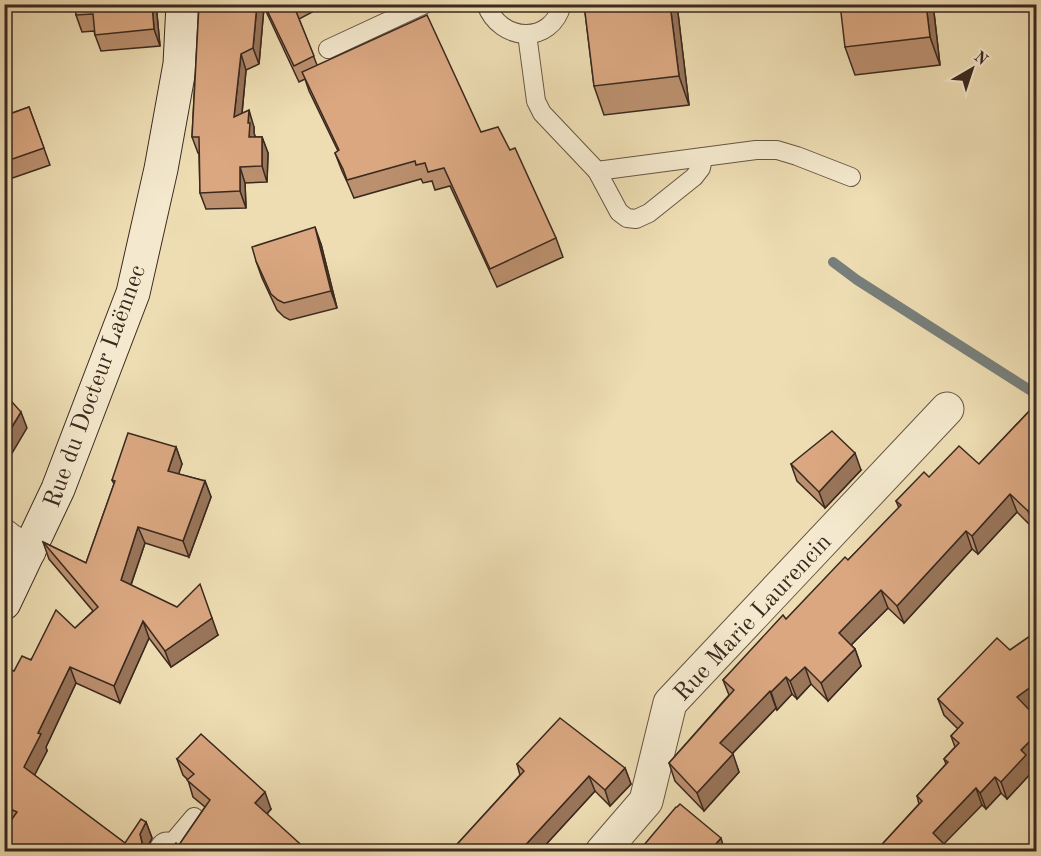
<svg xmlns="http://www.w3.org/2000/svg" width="1041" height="856" viewBox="0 0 1041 856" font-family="'Old Standard TT',serif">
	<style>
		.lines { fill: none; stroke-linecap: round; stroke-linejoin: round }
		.stream { stroke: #777f7b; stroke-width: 10 }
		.lane-casing { stroke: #675644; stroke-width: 20 }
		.street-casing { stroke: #675644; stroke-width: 35 }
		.secondary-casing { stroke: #3a291f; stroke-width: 35 }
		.lane { stroke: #f4e9ce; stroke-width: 18 }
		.street { stroke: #f4e9ce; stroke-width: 33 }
		.secondary { stroke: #f4e9ce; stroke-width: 33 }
		.wall { fill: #bb906f; stroke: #3a291f; stroke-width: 1.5 }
		.shaded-wall { fill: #99755a; stroke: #3a291f; stroke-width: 1.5 }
		.building { fill: #daa781; stroke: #3a291f; stroke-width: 1.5 }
		.labels { text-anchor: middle; stroke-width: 4.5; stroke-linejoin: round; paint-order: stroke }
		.street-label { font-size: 24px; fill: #3a291f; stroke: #f4e9ce }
	</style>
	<rect width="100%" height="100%" fill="#eeddb3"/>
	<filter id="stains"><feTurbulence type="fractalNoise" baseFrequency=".00333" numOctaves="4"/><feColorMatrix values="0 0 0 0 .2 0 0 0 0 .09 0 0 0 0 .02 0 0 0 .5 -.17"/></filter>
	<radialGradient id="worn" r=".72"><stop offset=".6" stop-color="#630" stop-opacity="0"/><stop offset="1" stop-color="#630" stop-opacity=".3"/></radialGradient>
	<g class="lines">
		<path class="stream" d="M833,262L857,280L1036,394"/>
		<g class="lane-casing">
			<g id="lane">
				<path d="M486,4C500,43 552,45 562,4"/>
				<path d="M527,34L536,101L542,113L597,171L756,150H777L797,156L851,177"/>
				<path d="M328,49L425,4"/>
				<path d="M597,171L619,212L627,218L636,219L649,213L694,177L701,168L703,157"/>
				<path d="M167,849L194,817"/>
			</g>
		</g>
		<g class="street-casing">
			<g id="street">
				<path d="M4,536L9,540L29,551"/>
				<path d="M165,852L167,849"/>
				<path d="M602,852L646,801L670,703L947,409"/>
			</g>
		</g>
		<g class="secondary-casing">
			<path id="secondary" d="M4,603L58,489L133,293L161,169L180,64L183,4"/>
		</g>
		<use href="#lane" class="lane"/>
		<use href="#street" class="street"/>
		<use href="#secondary" class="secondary"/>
	</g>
	<g class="wall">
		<path d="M75,4H156L160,46L101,51L95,35L94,31L82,32L76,15Z"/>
		<path d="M199,4H327L299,19L317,65L481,132L556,238L563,257L497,287L450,186L435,190L432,181L423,183L421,179L354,198L348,184L342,171L335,153L338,151L309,91L305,79L299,82L264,7L259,64L246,70L242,114L254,127V133L255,137H262L268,153L267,182L245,183L246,208L206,209L200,193L199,153H198L192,137Z"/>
		<path d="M584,4H678L677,5L689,105L604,115L594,86Z"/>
		<path d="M933,4L940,65L855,75L845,47Z"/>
		<path d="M29,107L50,165L4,181V116Z"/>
		<path d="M321,244L337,308L290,320L284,317L277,310L262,278L256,261Z"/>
		<path d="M1036,404V526L1034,529L1017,512L978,554L972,549L904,623L888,608L851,645L855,649L861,666L828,701L811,684L797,699L792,694L777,710L776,708L732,754L739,772L704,811L675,781L669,763L729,695L723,680L848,560L899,508L896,501L929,477L979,464Z"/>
		<path d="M176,447L182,464L178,474L205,481L211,497L189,557L145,543L131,585L218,635L171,667L149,638L120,703L76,683L46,747L47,751L34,775L125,843L146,822L152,838L147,849L10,822L4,820V683L14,671L75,628L93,611L49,559L43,542L86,563L114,484L112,480Z"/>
		<path d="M791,464L861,470L825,508L797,481Z"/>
		<path d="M1036,632V704L1029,709V764L1032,772L1007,799L1001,793L986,809L982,805L875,852L919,804L917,796L946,764L944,759L955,747L951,736L958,729L944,715L938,699Z"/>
		<path d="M177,759L271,809L267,814L179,845L205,807L193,797L188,780L183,775Z"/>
		<path d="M517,764L625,768L631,784L610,806L595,791L539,852H450L520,775Z"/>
	</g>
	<g class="shaded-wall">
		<path d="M152,4H156L160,46L154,29Z"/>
		<path d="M257,4H263L264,7L259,64L253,48Z"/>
		<path d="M670,4L677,5L689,105L679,76Z"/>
		<path d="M926,4H933L940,65L930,37Z"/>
		<path d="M241,54L246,70L240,133L234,117Z"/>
		<path d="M249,110L254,127V133L256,139L249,137L248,123Z"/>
		<path d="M262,137L268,153L267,182L262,166Z"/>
		<path d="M240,167L245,183L246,208L240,191Z"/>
		<path d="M315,227L321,244L337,308L331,291Z"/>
		<path d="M21,412L27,428L8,460L4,463V440Z"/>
		<path d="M176,447L182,464L174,488L168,471Z"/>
		<path d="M855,453L861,470L825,508L819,492Z"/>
		<path d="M205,481L211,497L189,557L183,541Z"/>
		<path d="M1010,494L1017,512L978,554L972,536Z"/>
		<path d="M1036,502V526L1034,529L1028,511Z"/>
		<path d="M138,527L145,543L127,596L121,580Z"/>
		<path d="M966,531L972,549L904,623L897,606Z"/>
		<path d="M881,590L888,608L845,651L839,633Z"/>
		<path d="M212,618L218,635L171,667L165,651Z"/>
		<path d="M143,621L149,638L120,703L114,686Z"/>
		<path d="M855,649L861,666L828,701L821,683Z"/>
		<path d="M70,667L76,683L46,747L47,751L30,784L24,767L38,733Z"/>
		<path d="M805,667L811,684L797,699L790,681Z"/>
		<path d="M786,677L792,694L777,710L771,692Z"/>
		<path d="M1036,683V704L1023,714L1017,697Z"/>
		<path d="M770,691L776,708L726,760L720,743Z"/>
		<path d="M1036,735V757L1029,764L1032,772L1007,799L1001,782L1021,750Z"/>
		<path d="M733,754L739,772L704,811L697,793Z"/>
		<path d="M625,768L631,784L610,806L605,790Z"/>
		<path d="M589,776L595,791L539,852H519Z"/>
		<path d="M995,777L1001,793L986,809L980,793Z"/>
		<path d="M976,788L982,805L939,849L933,833Z"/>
		<path d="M265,792L271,809L261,820L255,803Z"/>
		<path d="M146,822L152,838L146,850L142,843L140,834Z"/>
		<path d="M721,838L725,852H709Z"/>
	</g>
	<g class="building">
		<path d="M75,4H152L154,29L95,35L93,14L76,15Z"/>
		<path d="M199,4H257L253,48L241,54L234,117L249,110L248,123H250L249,137H262V166L240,167V191L200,193L199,137H192Z"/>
		<path d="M264,4H293L314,56L294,66Z"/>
		<path d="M584,4H670L679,76L594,86Z"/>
		<path d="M840,4H926L930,37L845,47Z"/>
		<path d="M427,15L481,132L498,127L510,150L515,148L556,238L490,269L444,168L428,172L425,163L416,165L415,161L347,180L343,169L335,153L339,150L302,72Z"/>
		<path d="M29,107L44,148L4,162V116Z"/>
		<path d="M315,227L331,291L284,303L278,300L271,294L256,261L252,247Z"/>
		<path d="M4,393L21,412L4,440Z"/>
		<path d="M1036,404V502L1028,511L1010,494L972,536L966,531L897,606L881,590L839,633L855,649L821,683L805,667L790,681L786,677L771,692L770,691L720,743L733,754L697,793L669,763L734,690L723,680L783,615L786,619L845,557L848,560L901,505L896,501L924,472L929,477L959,446L979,464Z"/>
		<path d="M832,431L855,453L819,492L791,464Z"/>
		<path d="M128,433L176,447L168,471L205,481L183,541L138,527L121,580L177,607L200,584L212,618L165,651L143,621L114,686L70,667L38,733L41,734L24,767L125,843L141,819L146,822L140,834L142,843L148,851L151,852H4V830L17,812L4,806V683L11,670L14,671L22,656L31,660L56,610L75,628L98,607L43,542L86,563L115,481L112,480Z"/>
		<path d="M1036,632V683L1017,697L1036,717V735L1021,750L1026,755L1001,782L995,777L980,793L976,788L933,833L948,848L945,852H875L922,801L917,796L948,762L944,759L959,743L951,736L963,723L938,699L997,638L1010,650Z"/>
		<path d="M560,718L625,768L605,790L589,776L519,852H450L524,771L517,764Z"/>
		<path d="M201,734L265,792L255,803L309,852H168L176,843L179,845L210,800L187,780L194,774L177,759Z"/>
		<path d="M680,804L721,838L709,852H638L676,807H677Z"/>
	</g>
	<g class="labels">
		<g class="street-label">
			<text transform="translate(94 386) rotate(-70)" y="8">Rue du Docteur Laënnec</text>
			<text transform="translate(752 617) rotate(-47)" y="8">Rue Marie Laurencin</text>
		</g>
	</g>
	<rect width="1041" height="856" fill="none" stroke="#eeddb3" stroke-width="24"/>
	<rect x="6" y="6" width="1029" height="844" fill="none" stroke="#3a291f" stroke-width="3"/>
	<rect x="12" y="12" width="1017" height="832" fill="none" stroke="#3a291f" stroke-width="1.5"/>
	<g transform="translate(972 69) rotate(39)" stroke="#f4e9ce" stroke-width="4.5" paint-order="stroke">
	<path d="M0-4.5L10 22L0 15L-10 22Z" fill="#3a291f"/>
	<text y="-9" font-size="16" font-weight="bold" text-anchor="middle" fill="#3a291f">N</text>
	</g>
	<rect width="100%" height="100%" filter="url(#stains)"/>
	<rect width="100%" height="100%" fill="url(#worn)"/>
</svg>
